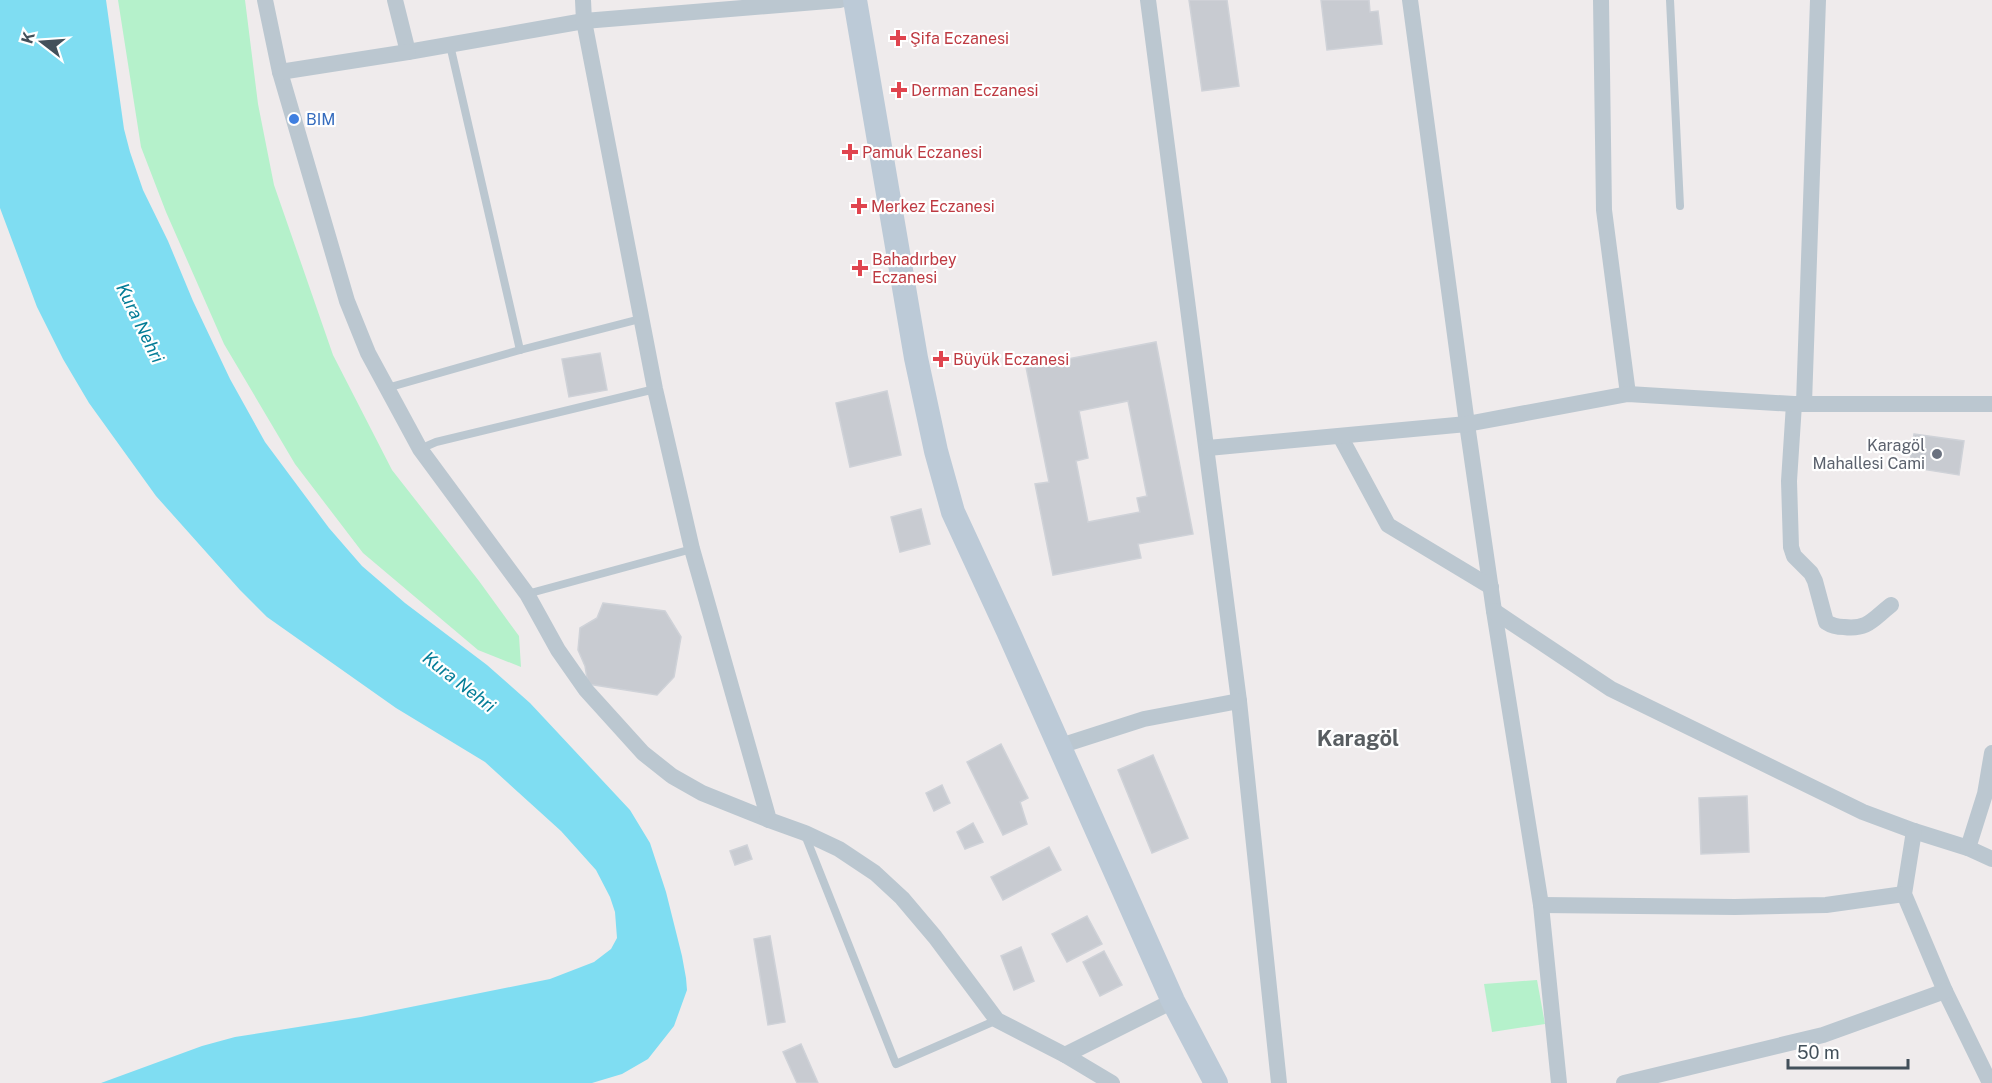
<svg xmlns="http://www.w3.org/2000/svg" width="1992" height="1083" viewBox="0 0 1992 1083" font-family="'Public Sans',sans-serif">
	<style>
		.green { fill: #b5f1cb }
		.water { fill: #7fddf2 }
		.building { fill: #c8cbd1; stroke: #cfd2d8; stroke-width: 1.5; fill-rule: evenodd }
		.lines { fill: none; stroke-linecap: round; stroke-linejoin: round }
		.service { stroke: #bbc7d0; stroke-width: 8 }
		.minor { stroke: #bbc7d0; stroke-width: 16 }
		.secondary { stroke: #bccad7; stroke-width: 24 }
		.health-dot { fill: #e0444e; stroke: #fff; stroke-width: 2 }
		.shop-dot { fill: #3f7fe0; stroke: #fff; stroke-width: 2 }
		.worship-dot { fill: #6b7280; stroke: #fff; stroke-width: 2 }
		.labels { text-anchor: middle; stroke-width: 4.5; stroke-linejoin: round; paint-order: stroke }
		.health-label { font-size: 16px; fill: #be3a42; stroke: #fff; text-anchor: start }
		.shop-label { font-size: 16px; fill: #366cbe; stroke: #fff; text-anchor: start }
		.worship-label { font-size: 16px; fill: #5b616d; stroke: #fff; text-anchor: end }
		.water-label { font-size: 18px; font-style: italic; fill: #047d97; stroke: #fff }
		.district-label { font-size: 22px; font-weight: bold; fill: #585d61; stroke: #fff }
	</style>
	<rect width="100%" height="100%" fill="#efebec"/>
	<g class="green">
		<path d="M118,0H245L258,104L274,185L333,355L392,470L479,581L519,636L521,667L478,650L363,553L295,464L224,344L166,212L141,147Z"/>
		<path d="M1537,980L1545,1024L1492,1032L1484,984Z"/>
	</g>
	<path class="water" d="M0,0H106L124,129L130,152L143,190L168,241L193,301L230,379L265,442L329,528L362,566L405,603L487,665L530,703L630,810L650,843L666,892L682,956L686,978L687,990L674,1026L648,1059L622,1074L592,1083H101L202,1046L235,1037L361,1017L550,979L594,962L611,949L617,938L615,912L610,897L596,870L561,831L485,762L396,708L267,617L240,590L156,496L89,403L63,359L37,307L0,208Z"/>
	<g class="building">
		<path d="M1189,0H1227L1239,86L1202,91Z"/>
		<path d="M1321,0H1369L1370,12L1378,11L1382,44L1327,50Z"/>
		<path d="M1156,342L1193,534L1138,544L1141,558L1053,575L1035,484L1049,482L1026,367ZM1128,401L1147,496L1137,498L1140,512L1088,522L1076,461L1088,458L1079,411Z"/>
		<path d="M600,353L607,390L569,397L562,359Z"/>
		<path d="M887,391L901,455L850,467L836,403Z"/>
		<path d="M1914,434L1964,441L1959,475L1909,467Z"/>
		<path d="M921,509L930,544L900,552L891,517Z"/>
		<path d="M603,603L665,611L681,637L674,677L657,695L588,684L585,666L578,650L580,628L597,618Z"/>
		<path d="M1001,744L1028,798L1020,802L1027,824L1003,835L967,762Z"/>
		<path d="M1153,755L1188,838L1152,853L1118,770Z"/>
		<path d="M942,785L950,803L934,811L926,793Z"/>
		<path d="M1747,796L1749,852L1701,854L1699,798Z"/>
		<path d="M973,823L983,842L965,849L957,832Z"/>
		<path d="M747,845L752,859L735,865L730,851Z"/>
		<path d="M1049,847L1061,870L1003,900L991,877Z"/>
		<path d="M1087,916L1102,944L1067,962L1052,934Z"/>
		<path d="M770,936L785,1022L768,1025L754,939Z"/>
		<path d="M1021,947L1034,981L1014,990L1001,956Z"/>
		<path d="M1104,951L1122,985L1100,996L1083,962Z"/>
		<path d="M801,1044L818,1083H797L783,1052Z"/>
	</g>
	<g class="lines">
		<g class="service">
			<path d="M1670,0L1680,206"/>
			<path d="M450,45L520,350"/>
			<path d="M387,388L520,350L640,319"/>
			<path d="M420,449L436,442L655,389"/>
			<path d="M527,594L692,549"/>
			<path d="M805,835L896,1064L997,1020"/>
		</g>
		<g class="minor">
			<path d="M265,0L280,72L347,301L368,353L420,449L527,594L558,650L586,690L643,753L672,776L702,793L769,820"/>
			<path d="M395,0L408,52L584,21L840,0"/>
			<path d="M583,0L584,21L655,389L692,549L769,820L805,833L839,849L875,873L902,898L935,937L997,1020L1065,1055L1112,1083"/>
			<path d="M1148,0L1239,701L1279,1083"/>
			<path d="M1410,0L1467,424L1494,611L1541,905L1559,1083"/>
			<path d="M1601,0L1604,210L1628,394"/>
			<path d="M280,72L408,52"/>
			<path d="M1804,403L1818,0"/>
			<path d="M1794,404L1789,481L1791,547L1794,556L1811,573L1815,581L1826,622C1832,626 1837,627 1844,627C1868,630 1873,619 1891,605"/>
			<path d="M1340,436L1388,525L1491,587"/>
			<path d="M1208,448L1467,424L1628,394L1794,404H1992"/>
			<path d="M1494,611L1611,689L1863,812L1914,831L1968,848L1992,859"/>
			<path d="M1060,746L1144,719L1239,701"/>
			<path d="M1914,831L1904,894L1945,991L1990,1083"/>
			<path d="M1968,848L1985,794L1992,753"/>
			<path d="M1541,905L1735,907L1826,905L1904,894"/>
			<path d="M1065,1055L1173,1001"/>
			<path d="M1624,1083L1823,1035L1945,991"/>
		</g>
		<path class="secondary" d="M855,0L916,358L936,451L953,512L1008,631L1173,1001L1216,1083"/>
	</g>
	<g class="health-dot">
		<path d="M895 29h6v6h6v6h-6v6h-6v-6h-6v-6h6z"/>
		<path d="M896 81h6v6h6v6h-6v6h-6v-6h-6v-6h6z"/>
		<path d="M847 143h6v6h6v6h-6v6h-6v-6h-6v-6h6z"/>
		<path d="M856 197h6v6h6v6h-6v6h-6v-6h-6v-6h6z"/>
		<path d="M857 259h6v6h6v6h-6v6h-6v-6h-6v-6h6z"/>
		<path d="M938 350h6v6h6v6h-6v6h-6v-6h-6v-6h6z"/>
	</g>
	<circle class="shop-dot" cx="294" cy="119" r="6"/>
	<circle class="worship-dot" cx="1937" cy="454" r="6"/>
	<g class="labels">
		<g class="health-label">
			<text x="910" y="44">Şifa Eczanesi</text>
			<text x="911" y="96">Derman Eczanesi</text>
			<text x="862" y="158">Pamuk Eczanesi</text>
			<text x="871" y="212">Merkez Eczanesi</text>
			<text x="872" y="265">Bahadırbey<tspan x="872" dy="18">Eczanesi</tspan></text>
			<text x="953" y="365">Büyük Eczanesi</text>
		</g>
		<g class="shop-label">
			<text x="306" y="125">BIM</text>
		</g>
		<g class="worship-label">
			<text x="1925" y="451">Karagöl<tspan x="1925" dy="18">Mahallesi Cami</tspan></text>
		</g>
		<g class="water-label">
			<text transform="translate(140 323) rotate(64)" y="6">Kura Nehri</text>
			<text transform="translate(459 682) rotate(38)" y="6">Kura Nehri</text>
		</g>
		<g class="district-label">
			<text x="1358" y="746">Karagöl</text>
		</g>
	</g>
	<g transform="translate(42 42) rotate(287)" stroke="#ffffff" stroke-width="4.5" paint-order="stroke">
	<path d="M0-4.5L10 22L0 15L-10 22Z" fill="#43505a"/>
	<text y="-9" font-size="16" font-weight="bold" text-anchor="middle" fill="#43505a">K</text>
	</g>
	<path d="M1788 1059v9h120v-9" fill="none" stroke="#43505a" stroke-width="3"/>
	<text x="1797" y="1059" font-size="18" fill="#43505a" stroke="#ffffff" stroke-width="4.5" paint-order="stroke">50 m</text>
</svg>
